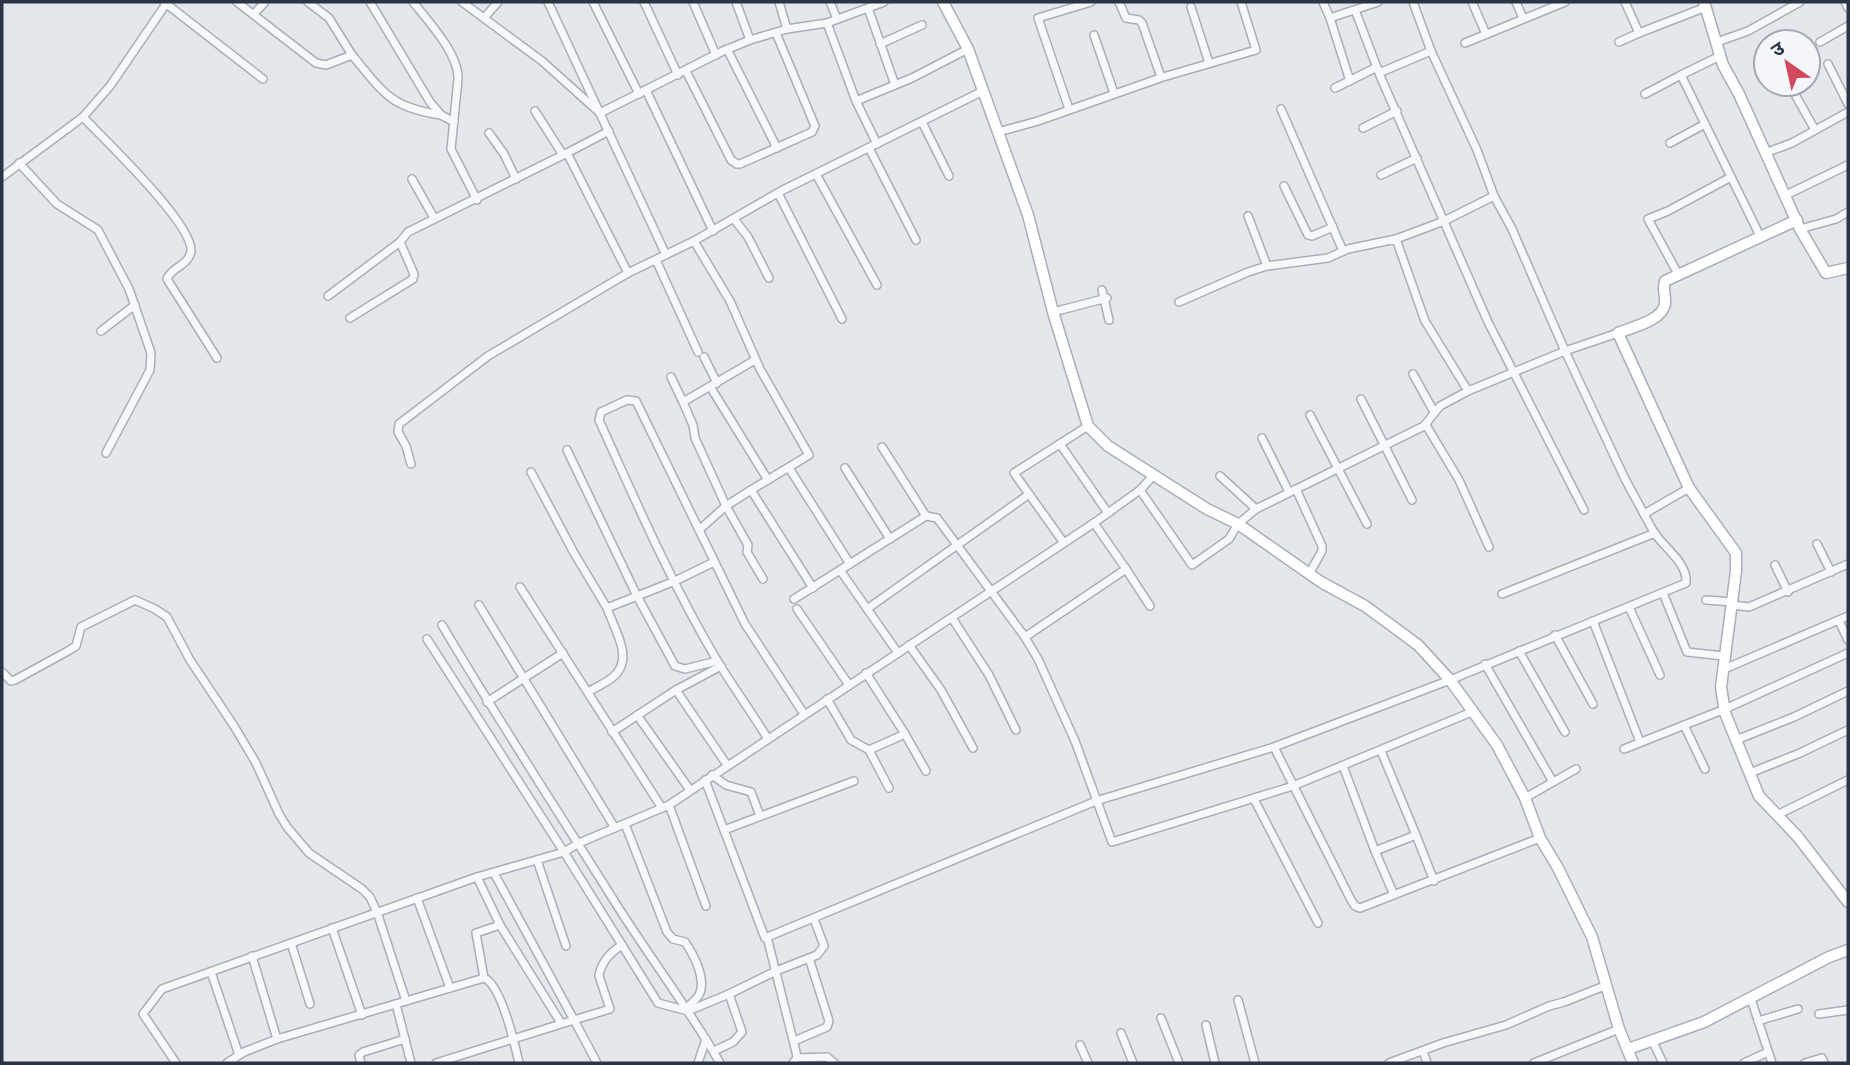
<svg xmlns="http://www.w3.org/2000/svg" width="1850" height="1065" viewBox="0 0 1850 1065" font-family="Figtree,'Noto Sans Devanagari',sans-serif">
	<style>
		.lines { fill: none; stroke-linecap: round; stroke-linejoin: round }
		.street-casing { stroke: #a9aeb7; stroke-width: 10 }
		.secondary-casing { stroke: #a9aeb7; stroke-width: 13 }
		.street { stroke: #f7f8fa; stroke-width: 7 }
		.secondary { stroke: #fff; stroke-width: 10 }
	</style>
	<rect width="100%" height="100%" fill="#e4e7ec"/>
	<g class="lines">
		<g class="street-casing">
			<g id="street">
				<path d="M164,2L263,79"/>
				<path d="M237,2L316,63L326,65L352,55C384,93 389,107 441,115"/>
				<path d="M308,2L329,18L352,55"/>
				<path d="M370,2L430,102L441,115L454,122"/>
				<path d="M413,2C428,21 459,54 458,79L451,149L477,200"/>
				<path d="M462,2L542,61L600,113L723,51L750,40L787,29L827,23L884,2"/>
				<path d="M548,2L666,255"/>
				<path d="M593,2L639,94"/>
				<path d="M644,2L678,75"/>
				<path d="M693,2L716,55"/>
				<path d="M736,2L750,40"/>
				<path d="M779,2L787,29"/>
				<path d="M830,2L837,19"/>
				<path d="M1119,2L1126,18L1139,20L1142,23L1161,77"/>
				<path d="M1323,2L1330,18L1378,2"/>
				<path d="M1413,2L1431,51L1477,150L1494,196L1512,229L1565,351L1625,479L1644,514"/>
				<path d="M1472,2L1486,34"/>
				<path d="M1516,2L1523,18"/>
				<path d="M1625,2L1639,33L1706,7"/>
				<path d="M1845,2L1848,8"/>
				<path d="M1191,7L1209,63"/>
				<path d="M868,8L895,85"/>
				<path d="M1355,10L1381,78L1488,322L1584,510"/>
				<path d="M254,14L265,2"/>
				<path d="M484,18L498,2"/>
				<path d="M1330,18L1350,81"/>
				<path d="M827,23L856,101L877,144"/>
				<path d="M1094,35L1114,93"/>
				<path d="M1619,42L1639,33"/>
				<path d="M1717,42L1748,31L1800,2"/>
				<path d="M1820,42L1848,26"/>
				<path d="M1465,43L1565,2"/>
				<path d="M880,44L922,25"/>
				<path d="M727,49L777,148"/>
				<path d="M1720,56L1681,75L1760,236"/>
				<path d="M1828,64L1848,104"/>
				<path d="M686,71L731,160L737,164H740L812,132L815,126L776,33"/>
				<path d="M1379,73L1431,51"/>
				<path d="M1335,88L1377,67"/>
				<path d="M1792,89L1815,130"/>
				<path d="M646,90L713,231"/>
				<path d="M1645,94L1681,75"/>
				<path d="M856,101L912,78L968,49"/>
				<path d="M1069,109L1038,18L1091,2"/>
				<path d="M1281,109L1343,251"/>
				<path d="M535,111L563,155"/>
				<path d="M83,117C105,140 193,224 191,251C189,266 171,267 167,279L217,358"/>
				<path d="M922,122L949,176"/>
				<path d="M1363,128L1397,111"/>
				<path d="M609,131L567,153L628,273"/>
				<path d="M998,132L1038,121L1163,77L1256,50L1241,2"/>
				<path d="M489,133L504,154L516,179"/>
				<path d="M1670,143L1705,124"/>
				<path d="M869,148L916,240"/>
				<path d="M1765,153L1792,143L1848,112"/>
				<path d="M19,163L57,204L98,230L129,289L151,353L150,370L106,453"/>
				<path d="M816,174L877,285"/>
				<path d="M1381,175L1417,158"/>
				<path d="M2,177L83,117L110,86L166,4"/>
				<path d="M412,179L434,218"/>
				<path d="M1284,186L1308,235L1312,236L1333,227"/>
				<path d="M778,193L842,319"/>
				<path d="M1786,195L1848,165"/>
				<path d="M1248,216L1267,266"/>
				<path d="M734,219L748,237L769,278"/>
				<path d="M1800,229L1836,219L1848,212"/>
				<path d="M1396,239L1444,221L1494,196"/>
				<path d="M694,241L730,301L760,369L809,455L751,490L813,588"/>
				<path d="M656,260L698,352"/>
				<path d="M1678,274L1648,219L1668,211L1731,177"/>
				<path d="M1102,290L1109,320"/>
				<path d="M328,296L400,242L408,232L567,153"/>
				<path d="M1179,302L1248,272L1267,266L1328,258L1348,249L1396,239L1425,321L1468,391"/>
				<path d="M1053,312L1107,298"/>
				<path d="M350,318L413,279L414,274L400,242"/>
				<path d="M101,331L135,305"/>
				<path d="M704,357L717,383"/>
				<path d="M755,360L683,402L693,425L695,438L726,506L748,545L747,552L763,579"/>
				<path d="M1413,374L1434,412"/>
				<path d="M671,377L683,402"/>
				<path d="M711,388L768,480"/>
				<path d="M1361,399L1412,500"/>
				<path d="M1310,415L1367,524"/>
				<path d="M1426,425L1459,480L1489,547"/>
				<path d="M1262,438L1289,492"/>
				<path d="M1060,444L1108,513"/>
				<path d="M882,447L926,516"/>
				<path d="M567,450L637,596L675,666L685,669L717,661"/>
				<path d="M411,464L406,446L398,432L399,424L488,356L628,273L694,241L781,191L983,91"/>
				<path d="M789,468L850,564"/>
				<path d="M845,468L890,539"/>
				<path d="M531,472L574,553L607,608"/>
				<path d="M1220,476L1256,509"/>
				<path d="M1296,489L1322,546V551L1309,574"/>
				<path d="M1140,490L1192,565L1229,539L1238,524L1256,509L1424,426L1440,406L1468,391L1565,351L1618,333"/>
				<path d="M699,530L726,506L751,490"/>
				<path d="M1064,543L1014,473L1088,426"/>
				<path d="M1817,544L1831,572"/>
				<path d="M1775,565L1788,592"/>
				<path d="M1126,569L1150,606"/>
				<path d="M840,570L898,653"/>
				<path d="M520,587L662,808"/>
				<path d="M1663,593L1687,652L1724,656"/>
				<path d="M1502,594L1655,533"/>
				<path d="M794,599L926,516L937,518L1025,637L1126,569L1094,523"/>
				<path d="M1706,600L1733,602"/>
				<path d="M479,605L615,828"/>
				<path d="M1732,605L1749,607L1848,564"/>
				<path d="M1629,607L1660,675"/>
				<path d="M797,609L849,685"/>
				<path d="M867,609L1028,495"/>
				<path d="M952,618L989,675L1016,730"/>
				<path d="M1593,621L1640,742"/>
				<path d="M1839,621L1848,640"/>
				<path d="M442,625C498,720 559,813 618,907C651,959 689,1009 720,1063"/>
				<path d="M1023,634L1038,659L1075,741L1112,842L1293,786L1474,711"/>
				<path d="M1555,635L1593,704"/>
				<path d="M427,639L564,852L658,1003L688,1011L729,994L776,971L817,955L824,946L814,919"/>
				<path d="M909,645L941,690L973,748"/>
				<path d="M1519,651L1565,732"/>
				<path d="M1485,664L1553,782"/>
				<path d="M1722,670L1848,616"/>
				<path d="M2,672L11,681L15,680L68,651L76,646L81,627L135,600L155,609L167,617L190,660L234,726L256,763L279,814L287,827L309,853L362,889L370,897L377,912L406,1001"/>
				<path d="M676,690L727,765"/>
				<path d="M588,692C596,687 606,683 613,677C635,659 614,629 607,608L675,581L714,562"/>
				<path d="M827,699L851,740L869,750L905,734L866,673"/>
				<path d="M487,702L563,653"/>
				<path d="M637,715L690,790"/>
				<path d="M1684,725L1705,769"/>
				<path d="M612,732L676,690L721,666"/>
				<path d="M905,734L926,771"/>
				<path d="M768,739C752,713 734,688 718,662C672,585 636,502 599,420L601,412L627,400L636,401L745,624L804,714"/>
				<path d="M1736,740L1794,717L1848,691"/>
				<path d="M1274,747L1351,900L1355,906L1360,908L1540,838"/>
				<path d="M1624,749L1725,709L1848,653"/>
				<path d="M869,750L889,788"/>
				<path d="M1343,766L1375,851L1416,835L1381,751"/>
				<path d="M1750,773L1800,753L1848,730"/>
				<path d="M712,775L726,785L751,792L760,816"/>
				<path d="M705,780L765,938L1096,801L1274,747L1450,680L1686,583C1688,564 1666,549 1656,535C1651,528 1648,521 1644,514L1689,488"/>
				<path d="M1525,798L1576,769"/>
				<path d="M1254,799L1318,923"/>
				<path d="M669,805L706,906"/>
				<path d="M1777,815L1848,780"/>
				<path d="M625,824L667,932L673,939L685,942C694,955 707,980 699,995C696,1000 690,1004 687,1008"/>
				<path d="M724,830L854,781"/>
				<path d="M1416,835L1434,881"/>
				<path d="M1375,851L1394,895"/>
				<path d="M537,860L566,946"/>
				<path d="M494,873L574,1020L610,1009L599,976C601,962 611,952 622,945"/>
				<path d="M477,877L500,925L561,1023"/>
				<path d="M417,898L450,988"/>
				<path d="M332,928L362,1015"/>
				<path d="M767,937L796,1052L797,1058L793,1063"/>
				<path d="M291,943L310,1004"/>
				<path d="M252,956L277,1039"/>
				<path d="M211,972L239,1055"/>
				<path d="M484,978L476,933L500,925"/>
				<path d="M1751,999L1772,1063"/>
				<path d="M1238,1000L1255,1063"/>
				<path d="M396,1004L411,1063"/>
				<path d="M1819,1014L1848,1010"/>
				<path d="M1161,1018L1179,1063"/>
				<path d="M1758,1021L1798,1009"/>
				<path d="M1206,1025L1215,1063"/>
				<path d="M1121,1033L1133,1063"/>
				<path d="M1652,1040L1663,1063"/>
				<path d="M794,1041L827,1027L829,1021L809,958"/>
				<path d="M1080,1045L1088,1063"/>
				<path d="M714,1051L733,1042L742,1032L729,994"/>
				<path d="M1423,1051L1427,1063"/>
				<path d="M797,1058L827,1057L834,1063"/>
				<path d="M176,1063L143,1014L162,989L477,877L564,852L579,843L669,805L1094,523L1140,490L1154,475"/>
				<path d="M227,1063L244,1052L277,1039L484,978C501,984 515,1045 519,1063"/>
				<path d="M361,1063L359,1055L363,1052L405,1039"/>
				<path d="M436,1063L574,1020L597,1063"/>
				<path d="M698,1063L706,1039"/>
				<path d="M1389,1063L1443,1043L1506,1025L1549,1006L1564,1002L1607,985"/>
				<path d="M1534,1063L1619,1029"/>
				<path d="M1744,1063L1768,1052"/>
				<path d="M1805,1063L1822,1058L1824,1063"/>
			</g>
		</g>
		<g class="secondary-casing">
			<g id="secondary">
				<path d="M943,2L968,49L1028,215L1053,312L1088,426L1108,446L1207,509L1238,524L1321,582L1365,606L1418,645L1450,680L1497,745L1525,798L1540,838L1558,868L1592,937L1619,1029L1633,1063"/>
				<path d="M1704,2L1723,65L1739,94L1800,229L1826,273L1848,268"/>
				<path d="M1797,220L1665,281C1662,289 1666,295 1665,304C1662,321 1632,327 1618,333L1689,488L1736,553V571L1721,687L1725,713L1759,796L1798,837L1848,902"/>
				<path d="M1628,1049L1704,1022L1829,957L1848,950"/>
			</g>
		</g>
		<use href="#street" class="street"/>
		<use href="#secondary" class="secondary"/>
	</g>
	<rect width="1850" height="1065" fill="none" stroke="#2b3445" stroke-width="7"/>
	<g transform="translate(1787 63) rotate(326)"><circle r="33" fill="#f4f6f9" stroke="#a4a8b1" stroke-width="2"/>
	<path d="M0-5L12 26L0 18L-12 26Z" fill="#d1495b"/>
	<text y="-10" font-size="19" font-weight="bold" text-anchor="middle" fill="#2b3445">उ</text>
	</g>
</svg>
